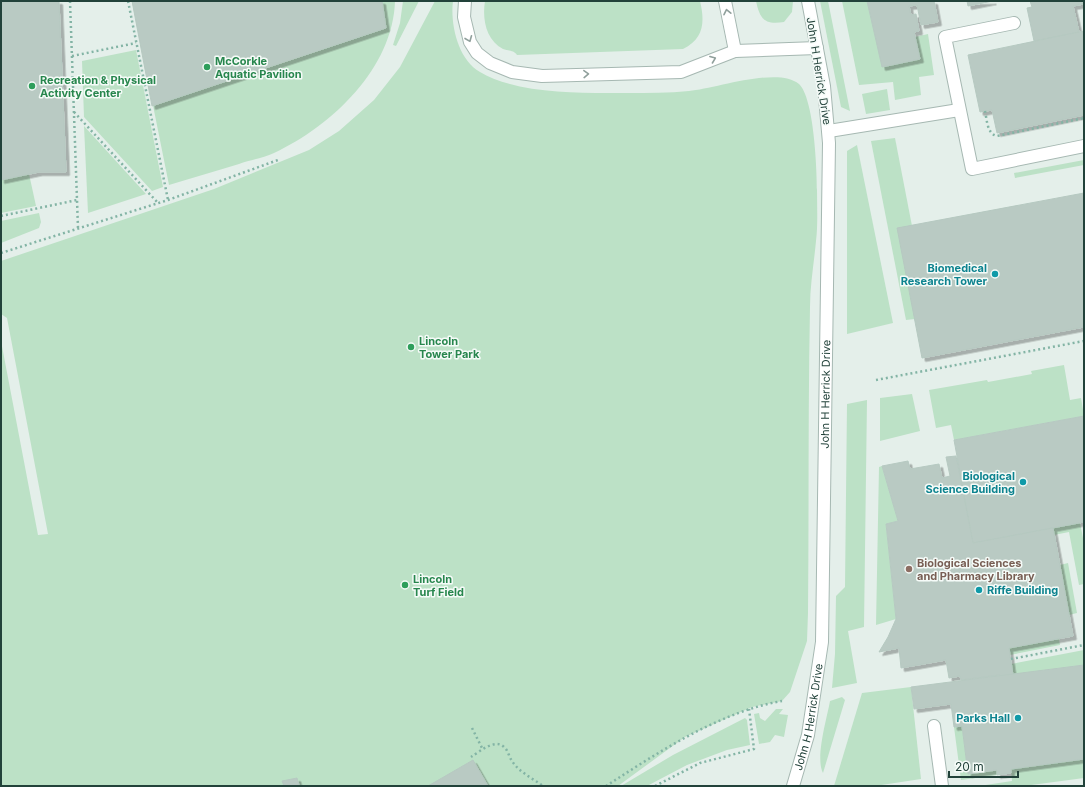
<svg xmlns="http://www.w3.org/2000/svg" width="1085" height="787" viewBox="0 0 1085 787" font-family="Inter,sans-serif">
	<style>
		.green { fill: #bce1c6 }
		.building { fill: #b9cac3; stroke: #b6c9c1; filter: url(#shadow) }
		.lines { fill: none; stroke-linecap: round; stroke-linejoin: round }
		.service-casing { stroke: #a6b8b2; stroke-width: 14 }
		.minor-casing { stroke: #a6b8b2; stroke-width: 14 }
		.path { stroke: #83b4a5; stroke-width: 2.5; stroke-dasharray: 2 3; stroke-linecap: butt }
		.service { stroke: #fff; stroke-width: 12 }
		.minor { stroke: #fff; stroke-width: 12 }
		.oneway { stroke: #90a09c }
		.leisure-dot { fill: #2e9e5b; stroke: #f5fbf8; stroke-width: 1.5 }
		.culture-dot { fill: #0f9aa8; stroke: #f5fbf8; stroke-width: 1.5 }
		.education-dot { fill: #8d6e63; stroke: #f5fbf8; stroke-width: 1.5 }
		.labels { text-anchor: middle; stroke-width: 3; stroke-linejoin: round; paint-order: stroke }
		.leisure-label { font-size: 11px; font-weight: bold; fill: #27864d; stroke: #f5fbf8; text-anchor: start }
		.street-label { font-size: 11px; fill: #22423a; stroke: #f5fbf8 }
		.culture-label { font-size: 11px; font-weight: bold; fill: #0d838f; stroke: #f5fbf8; text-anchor: end }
		.education-label { font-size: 11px; font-weight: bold; fill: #785e54; stroke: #f5fbf8; text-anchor: start }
	</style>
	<defs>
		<filter id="shadow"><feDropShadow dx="3.5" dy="3.5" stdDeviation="0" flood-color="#0004"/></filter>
	</defs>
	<rect width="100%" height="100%" fill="#e4efea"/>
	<g class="green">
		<path d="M132,1H395C393,68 332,126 274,153C263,158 250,160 239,164C216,171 192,178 169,185Z"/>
		<path d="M403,1H419L396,46L393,45L400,23Z"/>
		<path d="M435,1H453C450,24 458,60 480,72C519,95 584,93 628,93C648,93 669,93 689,91C715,89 778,66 799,84C814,98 817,168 817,190C817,207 818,225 816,241C814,263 810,285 810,307C808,409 809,511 808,613L807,641L790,692L782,701L752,707L685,737L618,786H1V341L38,535L48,534L7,318L1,314V261L214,189L309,150L339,131L374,100L400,67Z"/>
		<path d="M485,1H700C705,22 704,39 683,49L517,55C514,50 508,51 503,49C486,40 482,19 485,1Z"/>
		<path d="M756,1H793L792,12L784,22C764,25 760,19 756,1Z"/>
		<path d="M820,1H828L850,111L841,107Z"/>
		<path d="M842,1H867L883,67L920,59L915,37L928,34L934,75L919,77L921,95L895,100L893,82L859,85Z"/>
		<path d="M136,50L163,187L152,191L84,117L82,61Z"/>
		<path d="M887,89L890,110L866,114L862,94Z"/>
		<path d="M84,126L146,194L88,213Z"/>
		<path d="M895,138L912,226L915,319L906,320L871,141Z"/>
		<path d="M857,145L893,323L847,334V151Z"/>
		<path d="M1084,160V165L1015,178L1014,173Z"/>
		<path d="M29,174L36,206L1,213V180Z"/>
		<path d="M39,213L41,222L39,228L1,243V221Z"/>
		<path d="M1064,365L1070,400L1081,398L1084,416L954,440L951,425L936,428L929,390L987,380L988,382L1032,374L1031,371Z"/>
		<path d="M912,394L920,431L880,441V398Z"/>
		<path d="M867,400L864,627L848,631L857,683L832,688L835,654L836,596L845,587L847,404Z"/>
		<path d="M882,466L898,521L886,524L896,619L876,625L879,467Z"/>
		<path d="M1080,523L1084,543V584L1079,585L1069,532L1054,535L1053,528Z"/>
		<path d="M1068,563L1077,613L1069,615L1060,565Z"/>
		<path d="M1059,639L1060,645L1010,655L1009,648Z"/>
		<path d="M1084,650V665L1013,675L1011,664Z"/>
		<path d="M911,687L921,779L875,786H834L862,693Z"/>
		<path d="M842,697L845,700L823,773C815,758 827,718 830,701Z"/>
		<path d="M776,709H783L779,714L788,715L784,737L775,735L770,742L759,744L754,714L759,713L760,718L765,721Z"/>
		<path d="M745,718L747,720L750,745L727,750L687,765L647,786H621L673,755Z"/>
		<path d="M962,726L968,774L997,770V775L961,780L954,727Z"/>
		<path d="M1084,759V778L1024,786H979L1012,781L1011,769Z"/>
	</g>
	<g class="building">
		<path d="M1,1H59L66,172H39L1,180Z"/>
		<path d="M132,1H382L386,28L152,106Z"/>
		<path d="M867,1H934L938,22L921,25L917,5L909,6L911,15L916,14L919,31L914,32L920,59L882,67Z"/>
		<path d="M967,1H993L968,6Z"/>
		<path d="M1030,1H1084V4L1073,6L1079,32L1034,41L1027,8L1032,7Z"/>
		<path d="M1084,31V115L997,133L992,110L980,112L968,55Z"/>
		<path d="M1084,193V327L922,358L897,228Z"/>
		<path d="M1084,416V522L973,543L954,440Z"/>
		<path d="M956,456L973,543L1053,528L1073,636L1009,648L1013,675L1000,677V675L961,680L960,676L949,678L946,660L901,668L899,648L879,652L888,637L896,619L886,524L898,521L882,466L908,461L910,469L939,464L942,478L950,476L946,457Z"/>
		<path d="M1084,665V759L1011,769V773L997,775V770L968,774L962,726L954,727L951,704L914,709L911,687Z"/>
		<path d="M473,760L488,786H428Z"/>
		<path d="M297,778L299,785L284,786L282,781Z"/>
	</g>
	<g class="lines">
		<g class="service-casing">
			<g id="service">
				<path d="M465,1L464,17L470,42L477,53L490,63L512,72L542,76L681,72L735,51L817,48"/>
				<path d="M725,1L735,51"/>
				<path d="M1014,23L945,37L972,169L1084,146"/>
				<path d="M829,131L959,110"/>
				<path d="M934,726L942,786"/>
			</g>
		</g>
		<g class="minor-casing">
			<g id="minor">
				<path id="s1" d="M793,786L808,735L822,642L829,143L824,86L808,1"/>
			</g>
		</g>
		<g class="path">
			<path d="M70,1L78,228"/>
			<path d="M128,1L168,200"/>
			<path d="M72,56L136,43"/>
			<path d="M985,111C987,120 987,134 997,136L1084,118"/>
			<path d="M74,112L158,203"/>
			<path d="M1,216L77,200"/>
			<path d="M1,253L168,200L278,160"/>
			<path d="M876,380L1084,341"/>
			<path d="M1011,659L1084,645"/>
			<path d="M472,728L483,750"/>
			<path d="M471,757C479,752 495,738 504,747C508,750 509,757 512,761C519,772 532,778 543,786"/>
			<path d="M606,786C659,752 719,712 782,701"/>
			<path d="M655,786L700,763L754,749L749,709"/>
		</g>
		<use href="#service" class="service"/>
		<use href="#minor" class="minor"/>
	</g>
	<defs><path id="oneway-chevron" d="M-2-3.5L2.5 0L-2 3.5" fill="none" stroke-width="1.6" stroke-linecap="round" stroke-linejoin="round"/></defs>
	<g class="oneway">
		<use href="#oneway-chevron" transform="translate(727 12) rotate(-102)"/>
		<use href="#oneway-chevron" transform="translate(469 39) rotate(68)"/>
		<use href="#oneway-chevron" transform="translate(713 59) rotate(-21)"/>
		<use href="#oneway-chevron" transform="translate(586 74) rotate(-2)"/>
	</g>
	<g class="leisure-dot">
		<circle cx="207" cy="67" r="4"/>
		<circle cx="32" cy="86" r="4"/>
		<circle cx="411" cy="347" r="4"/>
		<circle cx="405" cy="585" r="4"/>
	</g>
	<g class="culture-dot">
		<circle cx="995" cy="274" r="4"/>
		<circle cx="1023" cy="482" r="4"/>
		<circle cx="979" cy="590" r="4"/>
		<circle cx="1018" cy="718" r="4"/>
	</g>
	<circle class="education-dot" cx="909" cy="569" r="4"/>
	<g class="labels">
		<g class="leisure-label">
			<text x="215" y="65">McCorkle<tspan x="215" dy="13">Aquatic Pavilion</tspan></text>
			<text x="40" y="84">Recreation &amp; Physical<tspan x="40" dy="13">Activity Center</tspan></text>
			<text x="419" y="345">Lincoln<tspan x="419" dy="13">Tower Park</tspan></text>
			<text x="413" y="583">Lincoln<tspan x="413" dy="13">Turf Field</tspan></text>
		</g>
		<g class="street-label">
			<text transform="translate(819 71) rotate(81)" y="4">John H Herrick Drive</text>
			<text dy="4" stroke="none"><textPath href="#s1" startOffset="395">John H Herrick Drive</textPath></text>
			<text dy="4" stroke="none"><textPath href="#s1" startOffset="71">John H Herrick Drive</textPath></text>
		</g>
		<g class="culture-label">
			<text x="987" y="272">Biomedical<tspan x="987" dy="13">Research Tower</tspan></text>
			<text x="1015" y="480">Biological<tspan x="1015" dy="13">Science Building</tspan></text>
			<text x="987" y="594" text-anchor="start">Riffe Building</text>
			<text x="1010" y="722">Parks Hall</text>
		</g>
		<g class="education-label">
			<text x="917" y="567">Biological Sciences<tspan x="917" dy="13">and Pharmacy Library</tspan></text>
		</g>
	</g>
	<rect width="1085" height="787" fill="none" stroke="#22423a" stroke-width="4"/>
	<path d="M949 771v6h69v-6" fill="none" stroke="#22423a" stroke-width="2"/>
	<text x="955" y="771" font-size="12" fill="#22423a" stroke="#f5fbf8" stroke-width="3" paint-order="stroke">20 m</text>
</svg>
